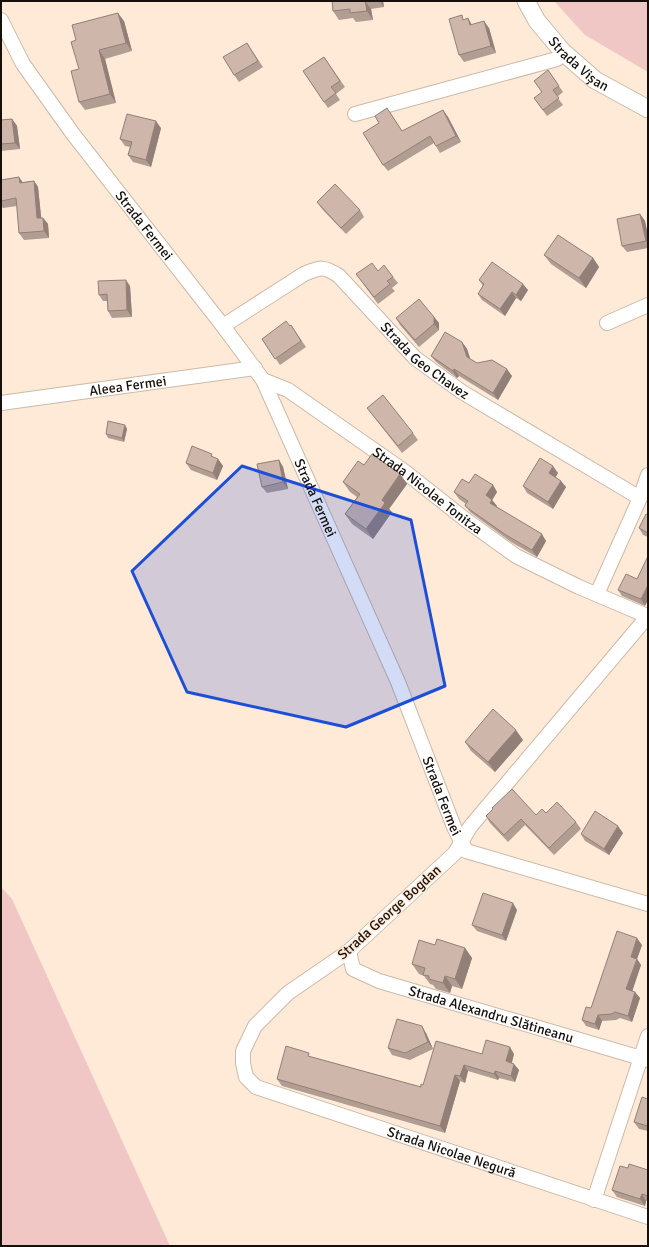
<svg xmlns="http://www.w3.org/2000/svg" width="649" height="1247" viewBox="0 0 649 1247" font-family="Signika,sans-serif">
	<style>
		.green { fill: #f0c7c4 }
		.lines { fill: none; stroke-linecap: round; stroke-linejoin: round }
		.minor-casing { stroke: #ccb9a7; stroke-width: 16 }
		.tertiary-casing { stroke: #ccb9a7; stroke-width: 19 }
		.minor { stroke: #fff; stroke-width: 14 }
		.tertiary { stroke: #fff; stroke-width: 17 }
		.wall { fill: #b29d93 }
		.shaded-wall { fill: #917f78 }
		.building { fill: #cfb6ab; stroke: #917f78 }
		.marked { fill: #1d4ed8; fill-opacity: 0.2; stroke: #1d4ed8; stroke-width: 3; stroke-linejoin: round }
		.labels { text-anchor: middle; stroke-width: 3; stroke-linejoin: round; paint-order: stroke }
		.street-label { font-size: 14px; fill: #17100a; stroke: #ffead8 }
	</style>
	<rect width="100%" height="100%" fill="#ffead8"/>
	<g class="green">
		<path d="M554,1H648V72L585,35Z"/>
		<path d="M1,887L12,899L170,1246H1Z"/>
	</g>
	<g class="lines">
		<g class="minor-casing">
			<g id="minor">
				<path id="s1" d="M1,20L23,64L73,134L223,326L263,380L398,682L454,827L466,851L648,904"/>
				<path d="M355,114L557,59L563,52"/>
				<path d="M607,323L648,305"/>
				<path id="s2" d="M223,326L304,274C321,267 324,266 339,276L415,358L462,392L640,498"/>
				<path id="s3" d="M263,380L288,390L404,471L466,520L516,556L579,587L645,615L643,622L470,827L455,853L349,951L288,993L255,1026L243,1051V1063L246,1077L256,1087L648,1217"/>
				<path id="s4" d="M1,403L255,368"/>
				<path d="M597,594L640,498L648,475"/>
				<path id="s5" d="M349,951L353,969L379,981L648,1060"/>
				<path d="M594,1200L648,1036"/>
			</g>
		</g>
		<g class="tertiary-casing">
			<g id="tertiary">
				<path id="s6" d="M526,1L537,21L563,52L595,80L648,109"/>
			</g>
		</g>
		<use href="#minor" class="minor"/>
		<use href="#tertiary" class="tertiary"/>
	</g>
	<g class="wall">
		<path d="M332,1H383L384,7L371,9L373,20L356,22L353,18L339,20L333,11Z"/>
		<path d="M465,19L472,25L489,28L496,53L464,62L459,55Z"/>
		<path d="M124,21L132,51L105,59L116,103L85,110L79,102V69L76,40Z"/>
		<path d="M247,43L263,67L239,82L234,75Z"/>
		<path d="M324,57L345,87L336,94L340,100L328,108L303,71Z"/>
		<path d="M548,70L563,92L557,97L563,105L547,116L534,98L542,93Z"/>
		<path d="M387,108L402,131L443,110L448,117L461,142L440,153L434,143L388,171L383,165L379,123Z"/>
		<path d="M12,119L17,126L20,149L1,151V120Z"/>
		<path d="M161,128L151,167L133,162L128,155L130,147L125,146L120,139Z"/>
		<path d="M1,180L23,182L34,181L38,187L41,218H43L48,224L49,238L24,240L19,233L17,206L3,208L1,206Z"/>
		<path d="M317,202L360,210L364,217L346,234L322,209Z"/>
		<path d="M640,214L645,221L648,236V248L627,252L622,246Z"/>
		<path d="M544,255L593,258L599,267L586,288L551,264Z"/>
		<path d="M378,271L393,277L398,283L392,288L395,291L378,304L356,274Z"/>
		<path d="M479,280L528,290L521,301L516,298L505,316L482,300L478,294L483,286Z"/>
		<path d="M130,286L132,317L112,318L108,311L107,301H103L99,295Z"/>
		<path d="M434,317L439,323V330L419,347L400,325L396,318Z"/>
		<path d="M291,325L306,347L280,365L262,339Z"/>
		<path d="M462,342L467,349L470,359L477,363L512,376L498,400L459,376L457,378L436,362L431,356Z"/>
		<path d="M367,408L413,433L418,440L402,453Z"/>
		<path d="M125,425L127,429L124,442L108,438L106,434Z"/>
		<path d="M214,458L218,459L223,466L217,480L191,470L186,463Z"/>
		<path d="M279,460L283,467L288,489L267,493L262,487Z"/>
		<path d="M364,465L400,474L407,484L389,509L392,512L373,539L352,524L345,514L357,497L350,492L343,482Z"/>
		<path d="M558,473L555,477L566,487L553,509L527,493L523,486Z"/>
		<path d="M469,483L493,485L497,492L492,500L497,506L496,507L546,541L537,557L511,542L470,512L465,505L466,504L459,499L454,492Z"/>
		<path d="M648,515V537L643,535L639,528Z"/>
		<path d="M637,579L645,606L622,596L618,590Z"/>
		<path d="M523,740L495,772L471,751L465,742Z"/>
		<path d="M546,813L576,822L581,829L554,855L525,825L508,842L490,823L486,816L536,815Z"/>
		<path d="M623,833L609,855L585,841L581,834Z"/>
		<path d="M517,910L506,941L477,931L472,925Z"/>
		<path d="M435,945L465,948L472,958L462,989L452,986L450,993L436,989L433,985L430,984L424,976L419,974L412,964Z"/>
		<path d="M642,945L637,959L641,965L632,990L640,998L632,1022L620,1018L616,1020L602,1021L599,1030L586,1026L582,1020Z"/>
		<path d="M426,1033L433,1049L410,1060L392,1055L388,1048Z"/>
		<path d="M482,1054H514L512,1063L519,1070L515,1082L499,1078L498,1080L468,1071L465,1083L460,1081L445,1133L282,1086L277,1079L312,1057L421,1087L423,1085Z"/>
		<path d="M648,1099V1131L639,1129L634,1122Z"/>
		<path d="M628,1168L648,1170V1201H646L645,1206L617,1197L612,1190Z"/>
	</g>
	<g class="shaded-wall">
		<path d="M365,1L371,9L373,20L367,11Z"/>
		<path d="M380,1H383L384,7Z"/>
		<path d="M118,13L124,21L132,51L126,43Z"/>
		<path d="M468,18L472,25H470Z"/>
		<path d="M484,21L489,28L496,53L491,46Z"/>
		<path d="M99,50L105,59L116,103L110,94Z"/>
		<path d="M443,110L448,117L461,142L456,136Z"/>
		<path d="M12,119L17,126L20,149L15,143Z"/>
		<path d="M156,121L161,128L151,167L146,160Z"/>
		<path d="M19,177L24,184L20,183Z"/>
		<path d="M34,181L38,187L42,225L37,218Z"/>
		<path d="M640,214L645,221L648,236V244L646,241Z"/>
		<path d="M43,218L48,224L49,238L44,231Z"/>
		<path d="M593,258L599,267L586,288L579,278Z"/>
		<path d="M126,280L130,286L132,317L127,310Z"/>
		<path d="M523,284L528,290L521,301L516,295Z"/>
		<path d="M512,292L516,298L505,316L500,309Z"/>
		<path d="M434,317L439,323V330L434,324Z"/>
		<path d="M462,342L467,349L472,364L467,357Z"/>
		<path d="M454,369L459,376L457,378L453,371Z"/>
		<path d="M507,369L512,376L498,400L493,393Z"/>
		<path d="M125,425L127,429L124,442L122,438Z"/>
		<path d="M218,459L223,466L217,480L213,473Z"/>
		<path d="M279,460L283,467L288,489L283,482Z"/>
		<path d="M553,466L558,473L554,480L549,473Z"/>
		<path d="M400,474L407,484L389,509L392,512L373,539L366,529L382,500Z"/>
		<path d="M561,481L566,487L553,509L548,502Z"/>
		<path d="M493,485L497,492L491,502L486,495Z"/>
		<path d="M492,500L497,506L495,510L490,503Z"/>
		<path d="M542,534L546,541L537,557L532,550Z"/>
		<path d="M648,585V600L645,606L641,599Z"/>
		<path d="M516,730L523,740L495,772L488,762Z"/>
		<path d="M618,826L623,833L609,855L604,849Z"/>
		<path d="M513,903L517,910L506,941L502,935Z"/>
		<path d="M637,938L642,945L637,959L641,965L631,995L626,989L631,957Z"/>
		<path d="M465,948L472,958L462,989L455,979Z"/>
		<path d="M445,976L452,986L450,993L443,983Z"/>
		<path d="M635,992L640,998L632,1022L628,1016Z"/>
		<path d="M598,1015L602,1021L599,1030L595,1024Z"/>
		<path d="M422,1026L426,1033L433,1049L428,1042Z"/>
		<path d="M510,1047L514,1054L510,1068L506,1061Z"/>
		<path d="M514,1064L519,1070L515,1082L511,1076Z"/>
		<path d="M464,1065L468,1071L465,1083L460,1076Z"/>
		<path d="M495,1071L499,1078L498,1080L494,1074Z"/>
		<path d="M455,1075L460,1081L445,1133L440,1126Z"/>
		<path d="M642,1194L646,1201L645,1206L640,1199Z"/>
	</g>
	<g class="building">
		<path d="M332,1H365L367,11L350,13V9L333,11Z"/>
		<path d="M118,13L126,43L99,50L110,94L79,102L71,71L79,69L71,42L76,40L72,25Z"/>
		<path d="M462,15L463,20L468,18L470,25L484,21L491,46L459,55L449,19Z"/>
		<path d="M247,43L258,61L234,75L223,57Z"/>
		<path d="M324,57L340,81L331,87L336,93L324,102L303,71Z"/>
		<path d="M548,70L559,86L553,90L559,98L543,110L534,98L542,92L534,81Z"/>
		<path d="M387,108L402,131L443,110L456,136L436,146L430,136L383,165L363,133L379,123L375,116Z"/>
		<path d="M127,114L156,121L146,160L128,155L132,142L120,139Z"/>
		<path d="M12,119L15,143L1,144V120Z"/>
		<path d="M19,177L20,183L34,181L37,218H43L44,231L19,233L16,198L1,201V180Z"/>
		<path d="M335,184L360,210L341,228L317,202Z"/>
		<path d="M640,214L646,241L622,246L617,219Z"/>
		<path d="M558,235L593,258L579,278L544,255Z"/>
		<path d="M492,262L523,284L516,295L512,292L500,309L478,294L484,284L479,280Z"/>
		<path d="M372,263L378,271L384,265L393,277L387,281L390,284L374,297L356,274Z"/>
		<path d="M126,280L127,310L108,311L107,294L99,295L98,281Z"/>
		<path d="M419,299L434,317V324L415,340L396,318Z"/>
		<path d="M286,321L290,326L291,325L301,341L275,359L262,339Z"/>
		<path d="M445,332L462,342L467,357L477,363L492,360L507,369L493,393L454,369L453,371L431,356Z"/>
		<path d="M383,395L413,433L398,446L367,408Z"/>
		<path d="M108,421L125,425L122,438L106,434Z"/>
		<path d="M192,446L212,454L211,456L218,459L213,473L186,463Z"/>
		<path d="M372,454L400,474L382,500L385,503L366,529L345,514L360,494L343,482L358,461L364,465Z"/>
		<path d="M540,458L553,466L549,473L561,481L548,502L523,486Z"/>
		<path d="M279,460L283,482L262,487L257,464Z"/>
		<path d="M475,474L493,485L486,495L492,500L490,503L542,534L532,550L506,535L466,507L465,505L468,501L454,492L462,479L469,483Z"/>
		<path d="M646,514L648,515V533L639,528Z"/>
		<path d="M648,556V585L641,599L618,590L626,574L637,579Z"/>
		<path d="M493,709L516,730L488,762L465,742Z"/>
		<path d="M512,789L536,815L542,809L546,813L557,802L576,822L549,848L521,819L504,835L486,816L493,809L492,808Z"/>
		<path d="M595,811L618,826L604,849L581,834Z"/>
		<path d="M483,893L513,903L502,935L472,925Z"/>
		<path d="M617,931L637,938L631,957L637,959L626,989L635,992L628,1016L615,1012L612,1014L598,1015L595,1024L582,1020L586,1007L591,1008Z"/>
		<path d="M437,939L465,948L455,979L445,976L443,983L429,979V976L423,975L425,968L412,964L419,940L435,945Z"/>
		<path d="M397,1019L422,1026L428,1042L405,1053L388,1048Z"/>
		<path d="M486,1040L510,1047L506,1061L514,1064L511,1076L495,1071L494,1074L464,1065L460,1076L455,1075L440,1126L277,1079L286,1046L309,1053L308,1056L421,1087V1084L423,1085L436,1041L482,1054Z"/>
		<path d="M642,1097L648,1099V1126L634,1122Z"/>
		<path d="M629,1164L648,1170V1196L642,1194L640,1199L612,1190L620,1166L628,1168Z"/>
	</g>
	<path class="marked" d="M242,466L411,520L445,686L346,727L187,692L132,571Z"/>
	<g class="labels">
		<g class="street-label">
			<text dy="5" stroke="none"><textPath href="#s6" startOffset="83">Strada Vișan</textPath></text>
			<text dy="5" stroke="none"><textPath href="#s1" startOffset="251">Strada Fermei</textPath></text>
			<text dy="5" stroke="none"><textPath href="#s2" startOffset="255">Strada Geo Chavez</textPath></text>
			<text dy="5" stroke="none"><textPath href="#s4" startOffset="128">Aleea Fermei</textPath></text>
			<text dy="5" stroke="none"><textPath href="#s3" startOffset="199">Strada Nicolae Tonitza</textPath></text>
			<text dy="5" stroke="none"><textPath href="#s1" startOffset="575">Strada Fermei</textPath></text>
			<text dy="5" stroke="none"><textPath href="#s1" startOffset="899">Strada Fermei</textPath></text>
			<text transform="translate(389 912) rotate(-42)" y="5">Strada George Bogdan</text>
			<text dy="5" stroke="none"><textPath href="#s5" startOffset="164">Strada Alexandru Slătineanu</textPath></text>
			<text dy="5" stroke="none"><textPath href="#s3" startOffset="1296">Strada Nicolae Negură</textPath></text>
		</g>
	</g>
	<rect width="649" height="1247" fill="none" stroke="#17100a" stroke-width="4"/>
</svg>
